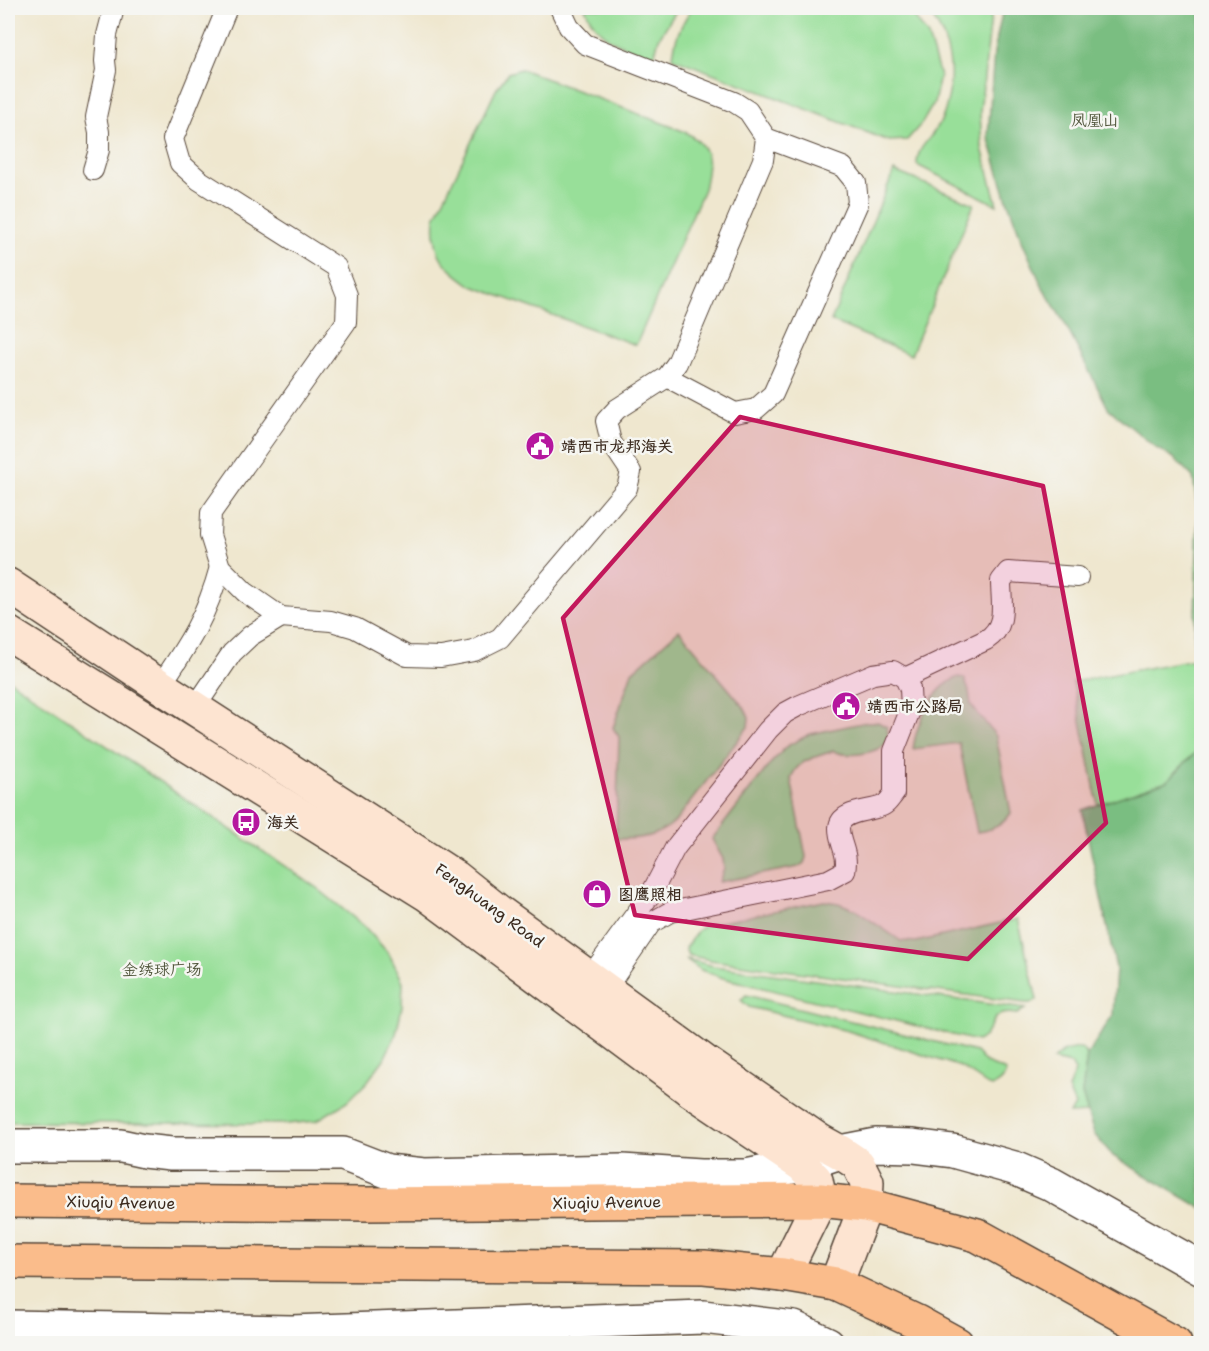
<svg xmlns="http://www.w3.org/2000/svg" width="1209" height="1351" viewBox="0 0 1209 1351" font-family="'Shantell Sans','LXGW WenKai TC',sans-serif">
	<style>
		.green { fill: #98df99; stroke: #6a845c; stroke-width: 1.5 }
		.forest { fill: #7abe81; stroke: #5a7450; stroke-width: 1.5 }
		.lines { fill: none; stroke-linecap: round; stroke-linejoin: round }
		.service-casing { stroke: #564639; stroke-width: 22 }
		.minor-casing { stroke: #564639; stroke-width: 36 }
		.secondary-casing { stroke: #564639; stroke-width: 36 }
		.primary-casing { stroke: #564639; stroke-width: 36 }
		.service { stroke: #fff; stroke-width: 20 }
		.minor { stroke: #fff; stroke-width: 33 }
		.secondary { stroke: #fde4d1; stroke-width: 33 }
		.primary { stroke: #fabc8b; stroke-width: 33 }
		.marked { fill: #c2185b; fill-opacity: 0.2; stroke: #c2185b; stroke-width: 4.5; stroke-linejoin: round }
		.labels { text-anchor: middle; stroke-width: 5; stroke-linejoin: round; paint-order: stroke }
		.park-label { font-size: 16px; fill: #52573d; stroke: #f6f6f2 }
		.poi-label { font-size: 16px; font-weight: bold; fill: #3b2a1e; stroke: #f6f6f2; text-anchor: start }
		.street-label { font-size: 16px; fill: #3b2a1e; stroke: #f6f6f2 }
	</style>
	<rect width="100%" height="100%" fill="#f6f6f2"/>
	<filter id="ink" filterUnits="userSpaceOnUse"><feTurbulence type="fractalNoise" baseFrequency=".0167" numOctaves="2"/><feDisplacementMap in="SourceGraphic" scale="12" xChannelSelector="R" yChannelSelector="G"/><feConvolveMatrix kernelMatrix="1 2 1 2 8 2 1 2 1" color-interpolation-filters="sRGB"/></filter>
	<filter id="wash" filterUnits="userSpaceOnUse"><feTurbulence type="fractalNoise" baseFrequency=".008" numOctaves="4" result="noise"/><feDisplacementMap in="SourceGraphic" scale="24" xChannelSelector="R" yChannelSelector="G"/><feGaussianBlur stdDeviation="1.35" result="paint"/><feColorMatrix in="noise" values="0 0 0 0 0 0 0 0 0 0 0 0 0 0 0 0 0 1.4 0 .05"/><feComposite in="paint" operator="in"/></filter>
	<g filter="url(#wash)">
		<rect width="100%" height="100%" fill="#efe7cf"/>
		<g class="green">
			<path d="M585,8H678L659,38L654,57C623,46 598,41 585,8Z"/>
			<path d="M692,8H908L928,36L940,76L934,103L922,123L907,140L889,141L673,58C674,39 681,24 692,8Z"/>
			<path d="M925,8H992L980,112L982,148L997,205L917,165C917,148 927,143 936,129C944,119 946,107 949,94C954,61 947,33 925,8Z"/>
			<path d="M521,69L683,131C712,146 710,161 704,189L636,345L472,286C443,265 432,256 435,218L496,90L508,73Z"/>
			<path d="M894,171L974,204L911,355L831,321Z"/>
			<path d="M679,630L743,706L749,717L748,727L675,822C654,838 641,839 616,839L619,737L613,728L632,672Z"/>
			<path d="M1194,659L1201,689V747L1167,781L1098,805L1073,682Z"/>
			<path d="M958,677L964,678L969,691L971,705L996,736L1011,813C1002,826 992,830 977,832L959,743L913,749C917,721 932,689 958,677Z"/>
			<path d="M8,679L317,888L364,926L389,954L403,982L402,1007L396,1034L384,1059L367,1082L347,1102L316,1121L287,1124L8,1122Z"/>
			<path d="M867,722H878L887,727L889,741C877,754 849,758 833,751C816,757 796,760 791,779L806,857L804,863L798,867L719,882L724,869L723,859L712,839L770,764L787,746L810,734Z"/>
			<path d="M824,901L838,903L854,909L901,941L916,942L1018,919L1037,1000L1032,1003H1025L710,960L688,955L685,948L698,930L706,925Z"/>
			<path d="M686,959L714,966L1025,1009L1017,1014C984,1009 996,1034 977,1041L723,978L701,970Z"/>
			<path d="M746,995L976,1052L986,1063L1006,1071C1004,1080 1000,1083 991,1087L961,1067L848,1031L749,1007L741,1000Z"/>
			<path d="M1081,1048L1087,1055L1082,1094L1088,1113L1070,1114L1075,1105L1068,1089L1075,1071L1071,1064L1053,1060C1061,1051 1069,1049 1081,1048Z"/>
		</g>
		<g class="forest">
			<path d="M1003,8H1201V689L1194,659L1198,510L1193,477L1174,458L1156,448L1108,408L1064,322L1042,286L1023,243L1006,197L988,136L994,52Z"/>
			<path d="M1201,747V1208L1113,1156L1094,1134L1082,1094L1087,1055L1113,1015L1116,968L1082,810L1167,781Z"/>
		</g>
	</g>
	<g filter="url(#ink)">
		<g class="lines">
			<g class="service-casing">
				<g id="service">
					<path d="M227,8L173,139L180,163L199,180L336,267L347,295L346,322L211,513L210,535L220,567L245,592L281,617L331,621L355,628L407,656L441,657L474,651L500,638L627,488L631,472L611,442L606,421L617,409L667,377L677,363L763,160L766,138L748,111L734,102L585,44L569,27L560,8"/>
					<path d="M93,170L99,150V132L96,117L106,70L105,61L107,35L114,8"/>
					<path d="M667,377L735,413L756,409L773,394L858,203L856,183L843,167L766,138"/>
					<path d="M905,678L986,640C1008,626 1001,604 1001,581L1008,572L1078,577"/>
					<path d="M160,686C188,645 207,616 220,567"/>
					<path d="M194,709L232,653L250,636L281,617"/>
					<path d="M590,977L652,892L675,848L768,730L785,713L798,706L873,674L893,671L905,678L910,689L911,708L894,751V794C891,797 888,803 884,805C873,812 840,809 839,828C839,844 849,853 845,871L828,880L670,912L651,923L605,990"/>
				</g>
			</g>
			<g class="minor-casing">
				<g id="minor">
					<path d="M8,1146H121L144,1151L171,1154H343L387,1171L424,1175L622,1171L700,1176H746L802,1165L840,1152L876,1145L913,1146L953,1151L1014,1168L1051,1184L1202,1269"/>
					<path d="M8,1327L292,1332L703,1317L794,1328L828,1344"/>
				</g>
			</g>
			<g class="secondary-casing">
				<g id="secondary">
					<path d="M8,585L160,686L455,877L499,912L705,1062L820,1141L840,1152L858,1164L867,1182L866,1205L836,1284"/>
					<path d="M8,633L428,895L689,1089L802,1165L816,1180L820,1200L783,1275"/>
				</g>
			</g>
			<g class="primary-casing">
				<g id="primary">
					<path d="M8,1201L366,1204L820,1200L866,1205L977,1235L1175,1344"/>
					<path d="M8,1262L704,1267L783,1275L836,1284L917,1322L957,1344"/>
				</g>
			</g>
			<use href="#service" class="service"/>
			<use href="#minor" class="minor"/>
			<use href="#secondary" class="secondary"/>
			<use href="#primary" class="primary"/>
		</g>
	</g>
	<path class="marked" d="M740,417L1043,486L1106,823L968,959L635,915L563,618Z"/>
	<defs>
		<g id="civic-disc" transform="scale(1.5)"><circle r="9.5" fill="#b5179e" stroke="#f6f6f2"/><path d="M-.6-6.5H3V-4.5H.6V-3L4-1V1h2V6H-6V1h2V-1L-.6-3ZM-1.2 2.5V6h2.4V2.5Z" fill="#fff"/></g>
		<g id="bus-disc" transform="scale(1.5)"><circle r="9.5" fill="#b5179e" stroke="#f6f6f2"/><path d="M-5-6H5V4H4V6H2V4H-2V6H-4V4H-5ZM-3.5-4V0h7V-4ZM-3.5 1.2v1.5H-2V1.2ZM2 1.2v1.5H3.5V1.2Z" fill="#fff"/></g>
		<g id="shop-disc" transform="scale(1.5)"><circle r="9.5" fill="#b5179e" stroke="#f6f6f2"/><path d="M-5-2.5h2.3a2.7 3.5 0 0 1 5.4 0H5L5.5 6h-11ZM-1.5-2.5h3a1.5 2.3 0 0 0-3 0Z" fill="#fff"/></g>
	</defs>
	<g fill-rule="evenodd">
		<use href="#civic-disc" x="540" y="446"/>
		<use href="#civic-disc" x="846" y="706"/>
		<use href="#bus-disc" x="246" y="822"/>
		<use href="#shop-disc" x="597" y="894"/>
	</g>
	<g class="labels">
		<g class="park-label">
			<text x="1095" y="126">凤凰山</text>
			<text x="162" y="975">金绣球广场</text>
		</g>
		<g class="poi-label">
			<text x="561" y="452">靖西市龙邦海关</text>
			<text x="867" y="712">靖西市公路局</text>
			<text x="267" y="828">海关</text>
			<text x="618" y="900">图鹰照相</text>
		</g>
		<g class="street-label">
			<text transform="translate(490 905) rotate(36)" y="6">Fenghuang Road</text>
			<text transform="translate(121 1202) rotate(1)" y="6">Xiuqiu Avenue</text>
			<text transform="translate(607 1202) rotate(-1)" y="6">Xiuqiu Avenue</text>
		</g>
	</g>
	<rect width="1209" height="1351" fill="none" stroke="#f6f6f2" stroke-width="30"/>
</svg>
